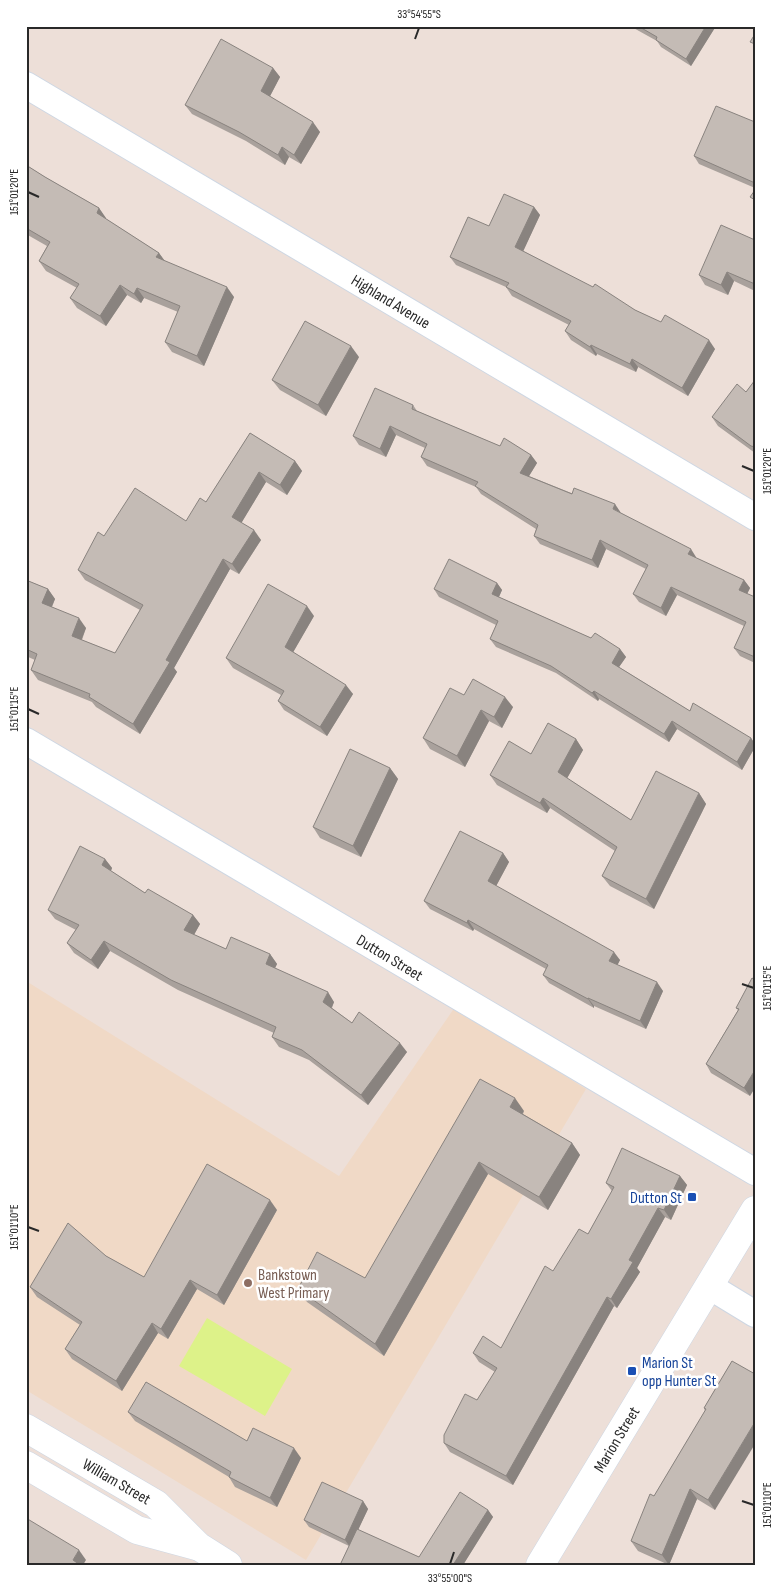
<svg xmlns="http://www.w3.org/2000/svg" width="781" height="1591" viewBox="0 0 781 1591" font-family="'Sofia Sans Condensed',sans-serif">
	<style>
		.education { fill: #f0d9c6 }
		.pitch { fill: #ddf289 }
		.lines { fill: none; stroke-linecap: round; stroke-linejoin: round }
		.street-casing { stroke: #ced7e3; stroke-width: 28 }
		.secondary-casing { stroke: #ced7e3; stroke-width: 29 }
		.street { stroke: #fff; stroke-width: 26 }
		.secondary { stroke: #fff; stroke-width: 28 }
		.wall { fill: #a9a19c }
		.shaded-wall { fill: #89837f }
		.building { fill: #c4bbb5; stroke: #89837f }
		.ticks { fill: none; stroke: #292929; stroke-width: 2 }
		.transit-dot { fill: #1a4fb4; stroke: #fff; stroke-width: 2 }
		.education-dot { fill: #8d6e63; stroke: #fff; stroke-width: 2 }
		.labels { text-anchor: middle; stroke-width: 5; stroke-linejoin: round; paint-order: stroke }
		.street-label { font-size: 16px; fill: #292929; stroke: #fff }
		.transit-label { font-size: 16px; fill: #164399; stroke: #fff; text-anchor: end }
		.education-label { font-size: 16px; fill: #785e54; stroke: #fff; text-anchor: start }
		.neatline { fill: none; stroke: #292929; stroke-width: 2 }
		.ticks-label { font-size: 12px; text-anchor: middle; fill: #292929 }
	</style>
	<rect width="100%" height="100%" fill="#eddfd8"/>
	<path class="education" d="M26,981L339,1176L455,1007L586,1089L306,1560L26,1390Z"/>
	<path class="pitch" d="M207,1318L292,1369L265,1416L179,1366Z"/>
	<g class="lines">
		<g class="street-casing">
			<g id="street">
				<path d="M26,85L755,517"/>
				<path d="M26,741L755,1172"/>
				<path d="M709,1286L755,1314"/>
			</g>
		</g>
		<g class="secondary-casing">
			<g id="secondary">
				<path d="M26,1428L156,1504L198,1546L228,1565"/>
				<path d="M26,1465L137,1530L196,1546"/>
				<path d="M540,1565L755,1210"/>
			</g>
		</g>
		<use href="#street" class="street"/>
		<use href="#secondary" class="secondary"/>
	</g>
	<g class="wall">
		<path d="M630,26H716L691,66L661,47L657,41Z"/>
		<path d="M273,68L280,77L270,96L320,132L301,164L289,157L285,165L246,141L192,114L185,105Z"/>
		<path d="M755,122V188L699,164L694,156Z"/>
		<path d="M26,165L45,177L99,208L106,219L159,253L165,261L234,297L204,366L172,352L165,342L178,312L144,298L141,303L127,295L106,326L77,308L70,298L77,288L46,271L39,261L47,246L26,234Z"/>
		<path d="M534,207L540,215L523,251L635,310L715,349L688,396L638,367L636,372L597,354L596,356L571,340L565,331L569,325L512,296L506,287L456,265L450,257L489,226Z"/>
		<path d="M755,240V291L734,281L728,295L705,285L699,275Z"/>
		<path d="M359,357L326,416L280,390L272,380Z"/>
		<path d="M755,380V453L718,426L712,417L746,392Z"/>
		<path d="M413,405L417,411L500,446L531,455L537,463L529,476L621,513L696,558L744,580L750,588L747,594L755,597V663L740,656L734,648L744,626L677,595L666,616L639,602L633,594L646,569L606,549L598,568L540,544L534,536L536,529L481,494L476,487L427,466L421,457L425,448L396,435L386,457L359,445L353,436Z"/>
		<path d="M250,433L295,461L302,471L287,495L266,482L241,523L261,540L239,574L230,569L174,668L177,672L140,734L96,707L92,702L38,680L31,670L35,660L26,656V580L48,589L55,599L52,607L86,628L82,640L115,653L140,610L85,580L78,570L104,536L186,521L206,502Z"/>
		<path d="M497,583L502,590L499,597L591,638L620,649L626,657L619,667L690,711L751,738L755,744V747L742,770L677,729L669,742L599,699L598,701L556,673L496,647L490,639L496,625L439,597L434,589Z"/>
		<path d="M314,616L293,652L353,694L327,736L284,710L278,701L281,695L233,668L226,658Z"/>
		<path d="M464,695L513,707L502,728L489,721L465,767L430,749L423,738Z"/>
		<path d="M576,739L583,750L567,778L631,820L699,793L706,804L654,909L610,886L602,876L615,851L550,808L547,813L497,785L490,775L531,754Z"/>
		<path d="M390,768L398,779L361,857L320,838L313,827Z"/>
		<path d="M503,853L509,862L496,886L620,960L617,965L663,991L646,1029L594,1006V1008L549,983L543,975L546,969L474,929L473,931L430,909L424,901Z"/>
		<path d="M105,859L112,868L111,871L145,893L193,915L200,924L194,935L226,949L270,954L277,964L275,968L334,1002L332,1008L352,1023L407,1052L368,1105L309,1060L279,1047L272,1037L274,1033L178,990L110,951L98,969L74,953L67,943L76,930L55,919L48,910Z"/>
		<path d="M755,980L750,1096L711,1073L706,1064L738,1010L736,1008Z"/>
		<path d="M524,1111L523,1114L572,1143L580,1155L548,1210L488,1174L384,1356L307,1302L298,1289L365,1278Z"/>
		<path d="M680,1176L687,1185L671,1220L665,1217L637,1268L640,1272L617,1308L614,1306L513,1485L450,1452L444,1443L477,1400L495,1372L479,1362L473,1353L501,1348L588,1234L612,1191L606,1183Z"/>
		<path d="M277,1210L224,1305L197,1289L168,1339L158,1333L122,1391L72,1359L65,1349L80,1325L37,1297L30,1287L106,1256L144,1277Z"/>
		<path d="M732,1361L715,1510L697,1499L669,1565L638,1551L631,1541L654,1496L705,1411L704,1408Z"/>
		<path d="M128,1412L247,1441L301,1458L277,1507L235,1487L229,1477L135,1421Z"/>
		<path d="M363,1501L368,1509L358,1530L419,1557L488,1510L493,1517L463,1565H340L349,1546L309,1527L304,1520Z"/>
	</g>
	<g class="shaded-wall">
		<path d="M706,26H716L691,66L686,59Z"/>
		<path d="M273,68L280,77L268,100L261,91Z"/>
		<path d="M313,122L320,132L301,164L294,155Z"/>
		<path d="M282,147L289,157L285,165L278,155Z"/>
		<path d="M534,207L540,215L521,256L515,247Z"/>
		<path d="M99,208L106,218L104,223L97,213Z"/>
		<path d="M159,253L166,263L156,257Z"/>
		<path d="M727,272L734,281L728,295L721,285Z"/>
		<path d="M120,285L127,295L106,326L100,316Z"/>
		<path d="M227,287L234,297L204,366L197,356Z"/>
		<path d="M137,288L144,298L141,303L134,294Z"/>
		<path d="M709,340L715,349L688,396L682,388Z"/>
		<path d="M591,345L597,354L596,356L590,347Z"/>
		<path d="M351,346L359,357L326,416L318,405Z"/>
		<path d="M632,359L638,367L636,372L630,364Z"/>
		<path d="M390,426L396,435L386,457L380,449Z"/>
		<path d="M531,455L537,463L526,481L520,473Z"/>
		<path d="M295,461L302,471L287,495L280,485Z"/>
		<path d="M259,472L266,482L239,527L232,517Z"/>
		<path d="M615,504L621,513L613,509Z"/>
		<path d="M254,530L261,540L239,574L232,564Z"/>
		<path d="M600,540L606,549L598,568L592,560Z"/>
		<path d="M691,549L696,557L694,562L688,554Z"/>
		<path d="M223,559L230,569L174,668L177,672L140,734L133,724L166,660Z"/>
		<path d="M744,580L750,588L745,598L739,590Z"/>
		<path d="M497,583L502,590L497,601L492,594Z"/>
		<path d="M671,587L677,595L666,616L661,608Z"/>
		<path d="M48,589L55,599L49,613L42,603Z"/>
		<path d="M307,606L314,616L291,656L285,647Z"/>
		<path d="M79,618L86,628L79,646L72,636Z"/>
		<path d="M620,649L626,657L617,670L612,663Z"/>
		<path d="M346,685L353,694L327,736L320,727Z"/>
		<path d="M594,691L599,699L598,701L592,693Z"/>
		<path d="M505,697L513,707L502,728L494,717Z"/>
		<path d="M481,710L489,721L465,767L457,756Z"/>
		<path d="M672,721L677,729L669,742L664,734Z"/>
		<path d="M751,738L755,744V747L742,770L737,762Z"/>
		<path d="M576,739L583,750L565,782L558,772Z"/>
		<path d="M390,768L398,779L361,857L353,846Z"/>
		<path d="M699,793L706,804L654,909L646,899Z"/>
		<path d="M543,798L550,808L547,813L540,803Z"/>
		<path d="M503,853L509,862L494,890L488,881Z"/>
		<path d="M105,859L112,868L109,875L102,865Z"/>
		<path d="M193,915L200,924L191,940L184,930Z"/>
		<path d="M468,920L474,929L473,931L467,923Z"/>
		<path d="M104,941L110,951L98,969L91,960Z"/>
		<path d="M614,952L620,960L615,970L609,961Z"/>
		<path d="M270,954L277,964L272,974L266,964Z"/>
		<path d="M657,982L663,991L646,1029L640,1021Z"/>
		<path d="M328,992L334,1002L330,1011L323,1002Z"/>
		<path d="M588,998L594,1006V1008L588,999Z"/>
		<path d="M400,1043L407,1052L368,1105L361,1095Z"/>
		<path d="M755,1070V1088L750,1096L744,1088Z"/>
		<path d="M515,1098L524,1111L519,1119L510,1107Z"/>
		<path d="M572,1143L580,1155L548,1210L539,1197Z"/>
		<path d="M479,1162L488,1174L384,1356L375,1344Z"/>
		<path d="M680,1176L687,1185L671,1220L664,1210Z"/>
		<path d="M270,1200L277,1210L224,1305L217,1295Z"/>
		<path d="M658,1208L665,1217L637,1268L640,1272L617,1308L611,1299L629,1260Z"/>
		<path d="M190,1280L197,1289L168,1339L161,1329Z"/>
		<path d="M607,1297L614,1306L513,1485L506,1476Z"/>
		<path d="M152,1323L158,1333L122,1391L116,1381Z"/>
		<path d="M755,1422V1444L715,1510L708,1500Z"/>
		<path d="M294,1448L301,1458L277,1507L270,1498Z"/>
		<path d="M690,1489L697,1499L669,1565L662,1555Z"/>
		<path d="M363,1501L368,1509L350,1547L345,1540Z"/>
		<path d="M488,1510L493,1517L463,1565H453Z"/>
		<path d="M79,1550L86,1560L83,1565H76L73,1560Z"/>
	</g>
	<g class="building">
		<path d="M638,26H706L686,59L656,40L657,37Z"/>
		<path d="M755,34V44L750,42Z"/>
		<path d="M221,39L273,68L261,91L313,122L294,155L282,147L278,155L239,132L185,105Z"/>
		<path d="M716,106L755,122V183L694,156Z"/>
		<path d="M26,165L45,177L99,208L97,213L159,253L156,257L227,287L197,356L165,342L180,306L137,288L134,294L120,285L100,316L70,298L79,284L39,261L50,242L26,228Z"/>
		<path d="M755,190V200L750,197Z"/>
		<path d="M504,194L534,207L515,247L593,287L595,284L635,310L661,322L665,315L709,340L682,388L632,359L630,364L591,345L590,347L565,331L571,321L506,287L509,283L450,257L468,217L489,226Z"/>
		<path d="M721,225L755,240V284L727,272L721,285L699,275Z"/>
		<path d="M305,321L351,346L318,405L272,380Z"/>
		<path d="M755,380V447L751,446L712,417L737,384L746,392Z"/>
		<path d="M375,388L413,405L412,409L500,446L504,438L531,455L520,473L572,494L574,488L615,504L613,509L691,549L688,554L744,580L739,590L755,597V657L734,648L746,622L671,587L661,608L633,594L648,565L600,540L592,560L534,536L538,525L475,486L478,482L421,457L427,444L390,426L380,449L353,436Z"/>
		<path d="M250,433L295,461L280,485L259,472L232,517L254,530L232,564L223,559L166,660L170,662L133,724L89,697L90,694L31,670L37,654L26,649V580L48,589L42,603L79,618L72,636L115,653L143,605L78,570L98,532L104,536L135,488L186,521L200,498L206,502Z"/>
		<path d="M449,559L497,583L492,594L591,638L595,633L620,649L612,663L690,711L693,703L751,738L737,762L672,721L664,734L594,691L592,693L551,666L490,639L498,621L434,589Z"/>
		<path d="M268,584L307,606L285,647L346,685L320,727L278,701L284,691L226,658Z"/>
		<path d="M473,679L505,697L494,717L481,710L457,756L423,738L450,688L464,695Z"/>
		<path d="M548,723L576,739L558,772L631,820L656,771L699,793L646,899L602,876L617,847L543,798L540,803L490,775L509,741L531,754Z"/>
		<path d="M350,749L390,768L353,846L313,827Z"/>
		<path d="M460,831L503,853L488,881L614,952L609,961L657,982L640,1021L588,998V999L543,975L548,965L468,920L467,923L424,901Z"/>
		<path d="M80,846L105,859L102,865L145,893L148,889L193,915L184,930L226,949L231,937L270,954L266,964L328,992L323,1002L352,1023L359,1012L400,1043L361,1095L302,1050L272,1037L276,1027L171,980L104,941L91,960L67,943L79,925L48,910Z"/>
		<path d="M752,978L755,980V1070L744,1088L706,1064L739,1009L736,1008Z"/>
		<path d="M480,1079L515,1098L510,1107L572,1143L539,1197L479,1162L375,1344L298,1289L317,1252L365,1278Z"/>
		<path d="M622,1148L680,1176L664,1210L658,1208L629,1260L633,1262L611,1299L607,1297L506,1476L444,1443V1435L465,1394L477,1400L497,1368L473,1353L483,1336L501,1348L545,1266L553,1271L579,1229L588,1234L614,1187L606,1183Z"/>
		<path d="M207,1164L270,1200L217,1295L190,1280L161,1329L152,1323L116,1381L65,1349L82,1322L30,1287L68,1223L106,1256L144,1277Z"/>
		<path d="M732,1361L755,1374V1422L708,1500L690,1489L662,1555L631,1541L650,1494L654,1496L706,1409L704,1408Z"/>
		<path d="M146,1382L247,1441L253,1428L294,1448L270,1498L229,1477L231,1472L128,1412Z"/>
		<path d="M322,1482L363,1501L345,1540L304,1520Z"/>
		<path d="M460,1492L488,1510L453,1565H340L357,1529L419,1557Z"/>
		<path d="M26,1518L79,1550L73,1560L80,1565H26Z"/>
	</g>
	<path class="ticks" d="M415,39L419,28M28,192L39,197M742,466L754,471M28,709L39,714M742,984L754,988M28,1227L39,1231M742,1501L754,1505M450,1564L454,1552"/>
	<g class="transit-dot">
		<rect x="687" y="1192" width="10" height="10" rx="2.5"/>
		<rect x="627" y="1366" width="10" height="10" rx="2.5"/>
	</g>
	<circle class="education-dot" cx="248" cy="1283" r="5"/>
	<g class="labels">
		<g class="street-label">
			<text transform="translate(391 301) rotate(31)" y="6">Highland Avenue</text>
			<text transform="translate(390 957) rotate(31)" y="6">Dutton Street</text>
			<text transform="translate(616 1439) rotate(-59)" y="6">Marion Street</text>
			<text transform="translate(117 1481) rotate(30)" y="6">William Street</text>
		</g>
		<g class="transit-label">
			<text x="682" y="1203">Dutton St</text>
			<text x="642" y="1368" text-anchor="start">Marion St<tspan x="642" dy="18">opp Hunter St</tspan></text>
		</g>
		<g class="education-label">
			<text x="258" y="1280">Bankstown<tspan x="258" dy="18">West Primary</tspan></text>
		</g>
	</g>
	<rect width="781" height="1591" fill="none" stroke="#ffffff" stroke-width="55"/>
	<rect x="28" y="28" width="726" height="1536" class="neatline"/>
	<g class="ticks-label">
		<text x="419" y="18">33°54'55"S</text>
		<text transform="translate(14 192) rotate(-90)" y="4">151°01'20"E</text>
		<text transform="translate(767 471) rotate(-90)" y="4">151°01'20"E</text>
		<text transform="translate(14 709) rotate(-90)" y="4">151°01'15"E</text>
		<text transform="translate(767 988) rotate(-90)" y="4">151°01'15"E</text>
		<text transform="translate(14 1227) rotate(-90)" y="4">151°01'10"E</text>
		<text transform="translate(767 1505) rotate(-90)" y="4">151°01'10"E</text>
		<text x="450" y="1582">33°55'00"S</text>
	</g>
</svg>
